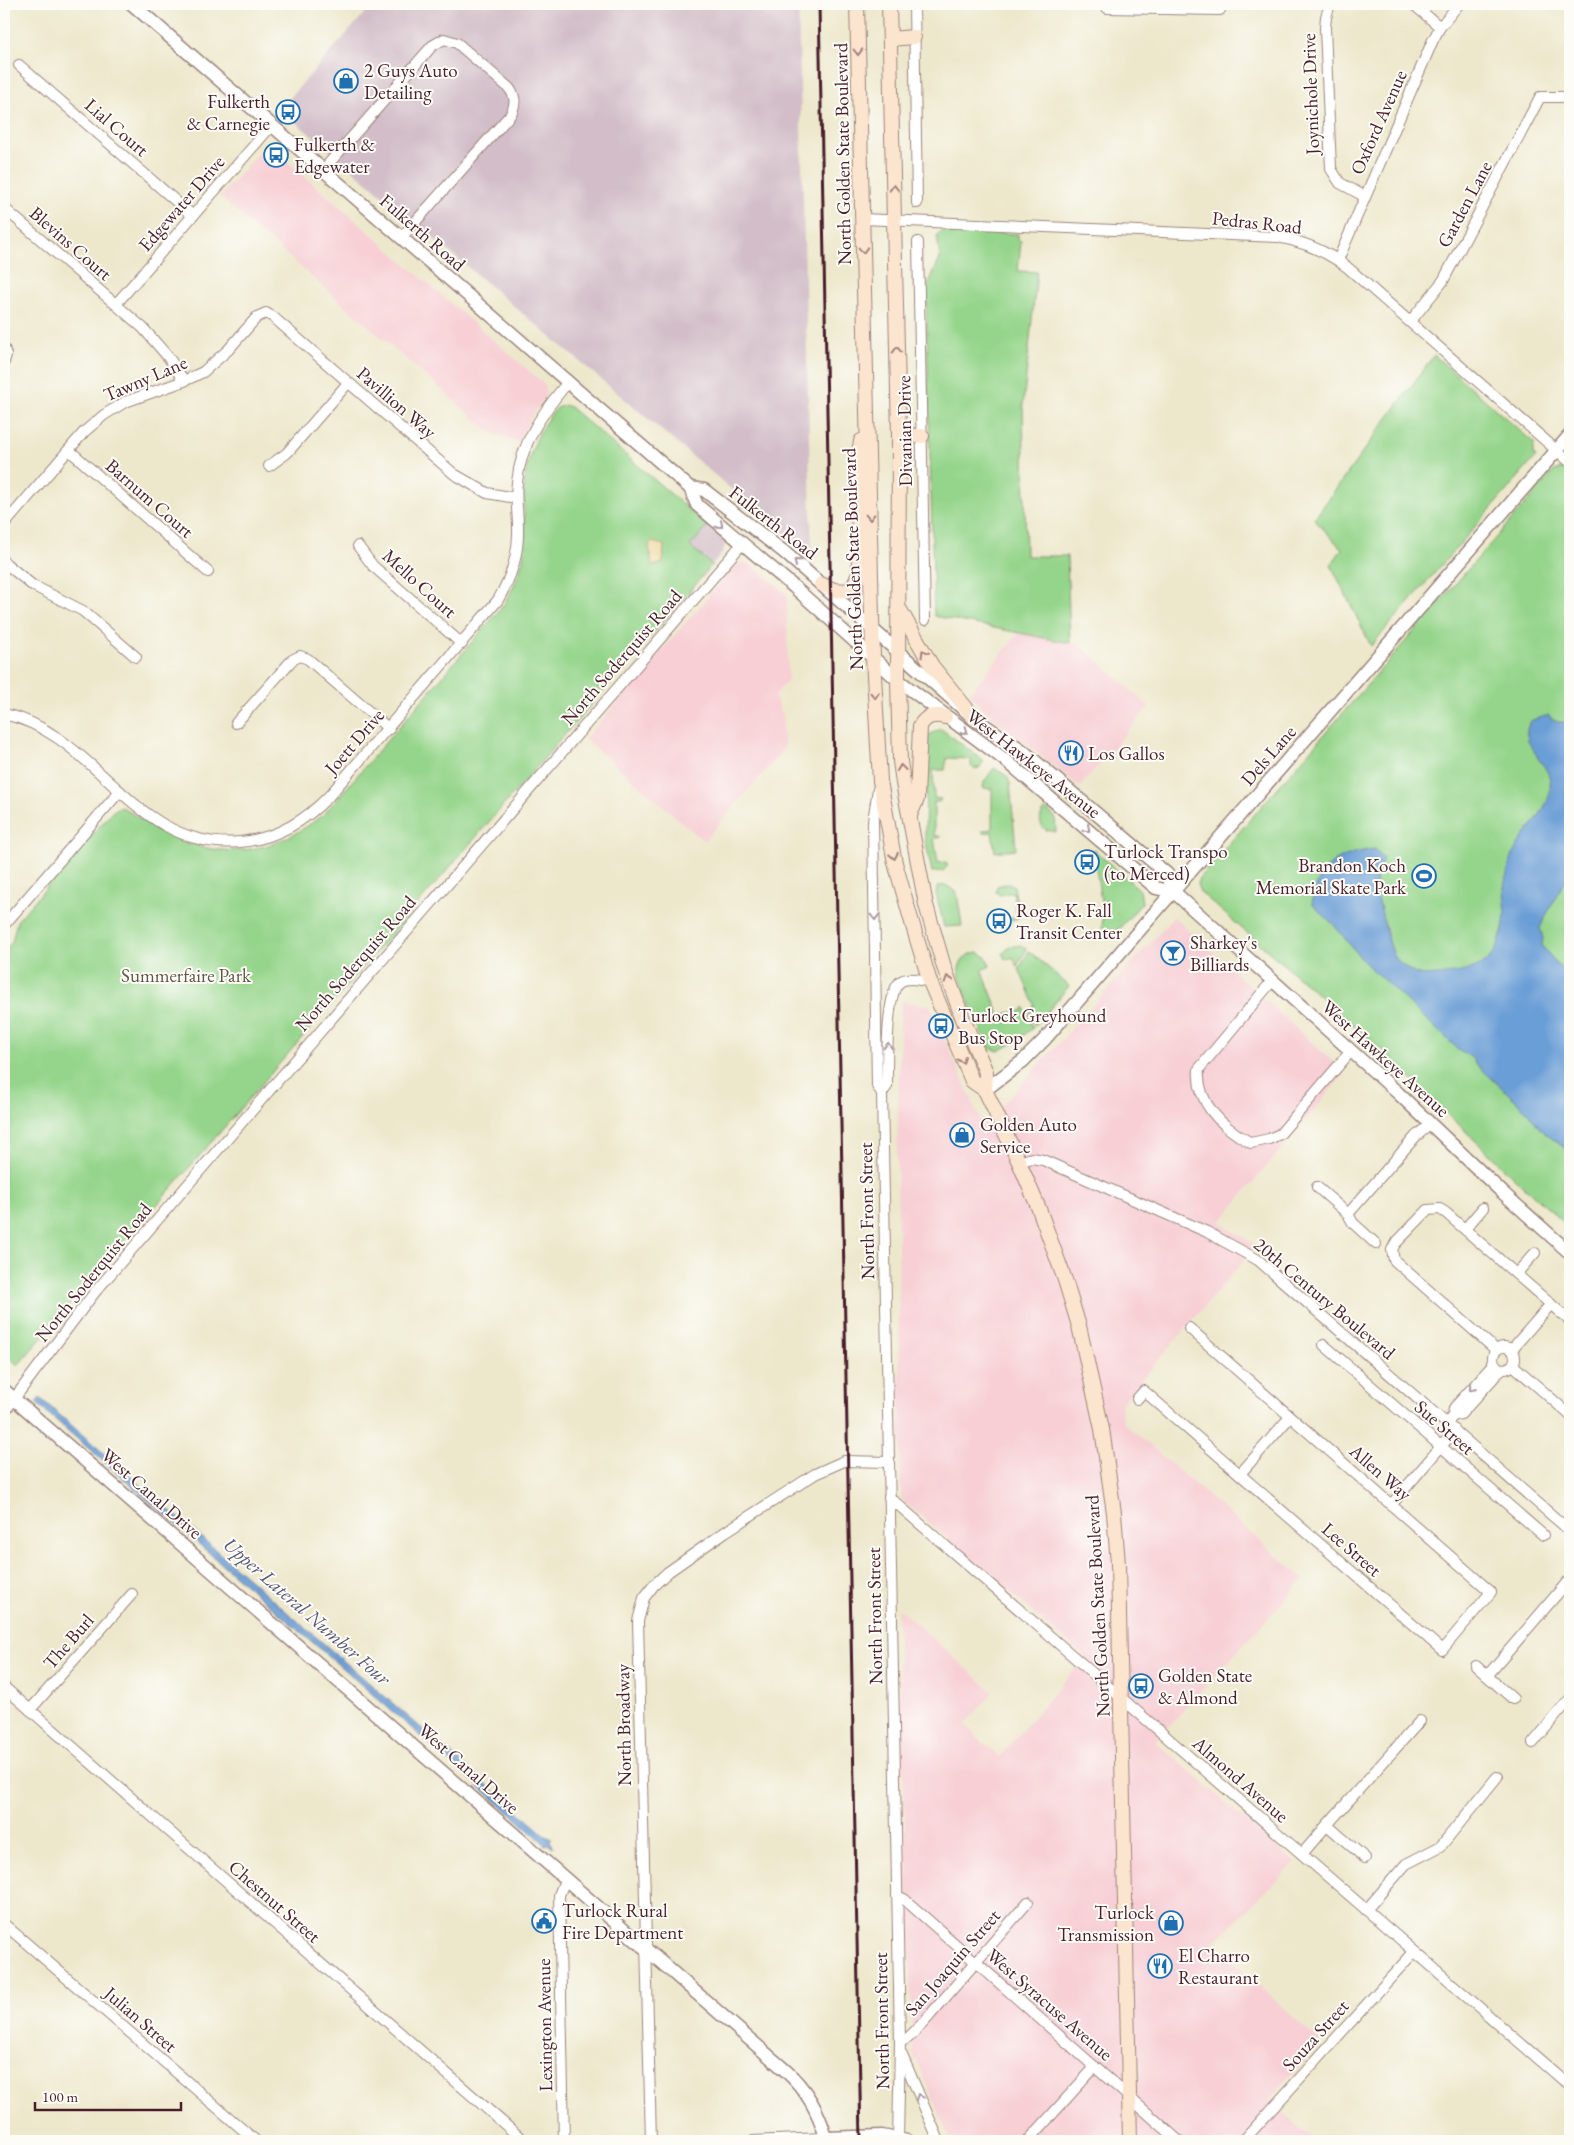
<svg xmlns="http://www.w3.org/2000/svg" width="1574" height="2145" viewBox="0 0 1574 2145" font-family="'EB Garamond',serif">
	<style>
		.built { fill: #f7cfd5 }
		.industrial { fill: #d2bdc8 }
		.green { fill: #95d58b; stroke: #707a5b }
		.sand { fill: #eeda9e; stroke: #9c7c64 }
		.water { fill: #6a9ed6; stroke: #5a5e80 }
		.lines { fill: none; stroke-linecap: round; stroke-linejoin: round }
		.minor-casing { stroke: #9c847c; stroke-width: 12 }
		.tertiary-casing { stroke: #9c847c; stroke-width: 15 }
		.secondary-casing { stroke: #9c847c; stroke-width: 16 }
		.minor { stroke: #fff; stroke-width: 10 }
		.tertiary { stroke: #fff; stroke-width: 12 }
		.secondary { stroke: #fce5cf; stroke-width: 14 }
		.rail { stroke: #4a1f2b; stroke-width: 3 }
		.oneway { stroke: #a3827d }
		.oneway2 { stroke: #ae9aa0 }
		.labels { text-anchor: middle; stroke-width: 4; stroke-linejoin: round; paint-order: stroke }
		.poi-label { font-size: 19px; fill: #4a1f2b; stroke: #fdfcf7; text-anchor: start }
		.street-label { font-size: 19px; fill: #4a1f2b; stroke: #fdfcf7 }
		.park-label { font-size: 19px; fill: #605648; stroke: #fdfcf7 }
		.water-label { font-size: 20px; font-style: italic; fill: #585878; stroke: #fdfcf7 }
	</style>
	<rect width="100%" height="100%" fill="#fdfcf7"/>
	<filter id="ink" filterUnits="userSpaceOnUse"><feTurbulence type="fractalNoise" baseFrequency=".02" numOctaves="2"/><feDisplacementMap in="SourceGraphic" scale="10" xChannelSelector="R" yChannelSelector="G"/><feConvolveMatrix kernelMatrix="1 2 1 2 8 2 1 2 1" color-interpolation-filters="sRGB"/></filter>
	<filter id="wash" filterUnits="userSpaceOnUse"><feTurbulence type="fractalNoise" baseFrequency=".0096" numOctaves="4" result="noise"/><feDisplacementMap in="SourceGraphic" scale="20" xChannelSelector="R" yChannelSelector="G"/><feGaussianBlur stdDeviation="1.12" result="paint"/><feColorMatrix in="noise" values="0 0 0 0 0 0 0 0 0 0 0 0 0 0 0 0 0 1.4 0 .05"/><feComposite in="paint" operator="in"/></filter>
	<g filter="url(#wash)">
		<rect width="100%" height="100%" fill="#ede8cc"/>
		<g class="built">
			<path d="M267,148L275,151L544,384L546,395L530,419L519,442L489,431L220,197L259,152Z"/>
			<path d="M744,562L752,565L787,594L788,680L774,696L782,713L784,749L704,841L585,739L733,568Z"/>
			<path d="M1019,633L1080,645L1149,706L1080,787L992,717L969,694Z"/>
			<path d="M1174,917L1345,1073L1220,1222L1256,1246L1120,1405L1124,1423L1304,1579L1155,1741L1295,1863L1213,1943L1321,2043L1269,2100L1315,2141H951L913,2053L897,1607L993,1692L965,1725L999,1757L1085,1657L901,1499L897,1154L901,1002L930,1005L983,1126Z"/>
		</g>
		<g class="industrial">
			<path d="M373,4H798L812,557L280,109Z"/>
			<path d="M708,526L721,538L725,545L723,552L712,565L690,546Z"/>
		</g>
		<g class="green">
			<path d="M941,231L1018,234V240L1021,241L1018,271L1037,272L1023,405L1026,556H1067L1070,643L934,616L926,289L940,259L937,235Z"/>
			<path d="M1434,355L1535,444L1533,446V455L1536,457L1371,646L1331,565L1342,549L1314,519Z"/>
			<path d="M564,405L570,407L708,526L690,546L712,565L18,1365L4,1353V987L5,951L12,942L17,921L112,812L119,807L124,808C192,858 256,869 325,813L503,606C513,590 521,572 524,553C527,533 523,515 524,496C524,470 532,445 545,423C550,416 555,407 564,405Z"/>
			<path d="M1562,469L1570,474V1228L1510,1174L1375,1044L1200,892L1197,884L1199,878L1554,471Z"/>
			<path d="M941,729L984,761L979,768L974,769L971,766V759L947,758L945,770H933L934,798L941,799L939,802H934V835L941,837L934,839L938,863L946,862L948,865L943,871L932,872L925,839L927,736Z"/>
			<path d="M994,768L1007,776L1010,783L1016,849L995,852L992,832L983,833V830L992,829V789L983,788L984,782Z"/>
			<path d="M1046,809L1055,817L1056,832L1046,830C1038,824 1039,815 1046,809Z"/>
			<path d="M1093,849L1140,890L1142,903L1116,932L1108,933L1102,928L1103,914Z"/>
			<path d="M1009,883L1014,886L1019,917L1017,919L994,923V921L1017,917L1013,892L999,895L996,892L997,886Z"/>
			<path d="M946,885L957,893L962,926L944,927L936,893L939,886Z"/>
			<path d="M1021,945L1027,949L1017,966L1013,957L1005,960L1003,954L1008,947Z"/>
			<path d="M1029,951L1069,986L1035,1026L1029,1013L1033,1009L1034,1004L1019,969Z"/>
			<path d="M978,952L986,957L990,966L982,970L1000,1016L1011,1012L1015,1014L1023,1010L1024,1007L1033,1028L1015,1042L999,1051L989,1048C983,1032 957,982 959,968C961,958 970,953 978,952Z"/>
		</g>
		<path class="sand" d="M652,542L664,545L663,563L652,566L649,545Z"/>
		<g class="water">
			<path d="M1549,715C1554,724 1562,722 1570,722V875L1557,894L1540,928L1543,938L1542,946L1563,971L1570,973V1152L1542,1131L1526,1110L1475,1063L1472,1058L1458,1049L1364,962L1334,925L1312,904C1318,865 1338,854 1375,849L1383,858C1380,867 1375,877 1376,887C1377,896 1391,952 1395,957C1400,963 1409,971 1416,974C1425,978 1443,974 1453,973C1467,972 1485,965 1493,954C1501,942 1505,923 1505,910C1505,902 1504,895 1504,887C1506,876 1509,865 1513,854C1523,831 1554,808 1550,781C1548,761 1514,740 1532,720Z"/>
			<path d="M40,1398L546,1836L552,1839L550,1841L554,1847L547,1844L545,1846L542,1841L36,1403Z"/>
		</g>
	</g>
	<g filter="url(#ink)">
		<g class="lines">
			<g class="minor-casing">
				<g id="minor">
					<path d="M914,4L917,203"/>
					<path d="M1107,4V8L1220,10V4"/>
					<path d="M1330,4L1326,17L1325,28L1331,169L1340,183L1364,196"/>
					<path d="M1413,4L1440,27"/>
					<path d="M19,65L193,216"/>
					<path d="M323,170L432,46L444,39L457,43L509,88C516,97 516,103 511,114L401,238"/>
					<path d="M4,208L143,328L169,358L184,381"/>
					<path d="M862,219L1278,237C1305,242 1326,251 1347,267L1570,462"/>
					<path d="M918,242L925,620"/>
					<path d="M1338,260L1433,40L1440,27L1459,4"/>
					<path d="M116,304L272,125"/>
					<path d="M1410,322L1443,281L1540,97H1570"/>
					<path d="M4,348L6,355L4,362"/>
					<path d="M69,450L208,572"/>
					<path d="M269,466L287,453L348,383"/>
					<path d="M4,525L84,432L104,415L125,402L184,381L203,372L228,350L257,317L266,313L273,317L454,474L487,493L516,498"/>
					<path d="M358,546L373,566L462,644"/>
					<path d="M4,562L32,585L83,611L136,657"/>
					<path d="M4,714C97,733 134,852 240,842C275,839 305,821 329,796L498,600C511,578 519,554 518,528C518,512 515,497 517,482C521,442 543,412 568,382"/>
					<path d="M236,723L292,660L300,656L308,659L389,729"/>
					<path d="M878,789L873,821L877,1086L882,1093L900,2042L898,2139"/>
					<path d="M4,925L120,791"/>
					<path d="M1272,981L1199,1069C1196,1104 1222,1127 1251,1143L1269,1139L1280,1134L1351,1051"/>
					<path d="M882,1093L887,1086C887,1066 886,992 900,982C907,976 922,980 930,982"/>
					<path d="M1019,1162L1032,1158L1043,1160L1207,1232L1258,1260L1570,1531"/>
					<path d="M1317,1187L1348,1214L1353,1223L1376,1244"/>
					<path d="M1348,1214L1416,1136L1431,1124"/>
					<path d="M1465,1229L1483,1208"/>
					<path d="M1516,1274L1535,1253"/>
					<path d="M1324,1345L1543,1535"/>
					<circle cx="1504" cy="1358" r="11"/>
					<path d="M1512,1349L1551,1304"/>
					<path d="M1496,1350L1394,1260L1392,1250L1395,1244L1428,1210L1440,1209L1446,1213L1570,1321"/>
					<path d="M1513,1365L1570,1415"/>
					<path d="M1137,1399L1144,1391L1442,1650L1491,1592L1189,1328"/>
					<path d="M4,1412L95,1292L742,544"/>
					<path d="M1453,1416L1454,1408L1491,1367L1493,1360"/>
					<path d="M1447,1423L1453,1416L1461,1414L1498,1373L1503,1369"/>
					<path d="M1240,1474L1290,1417"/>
					<path d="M889,1497L1570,2086"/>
					<path d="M1391,1505L1455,1430"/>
					<path d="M1476,1666L1513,1699"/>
					<path d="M1487,1676L1570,1579"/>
					<path d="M4,1687L524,2141"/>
					<path d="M30,1710L132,1594"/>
					<path d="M1533,1743L1570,1699"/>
					<path d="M1327,1825L1420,1721"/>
					<path d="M1302,1854L1327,1825L1365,1858"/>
					<path d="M897,1896L904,1899L1179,2141"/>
					<path d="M1366,1910L1406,1864L1441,1846L1497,1777"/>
					<path d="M4,1924L256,2141"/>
					<path d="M900,2042L908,2038L924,2022L1028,1902"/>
					<path d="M901,2053L939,2141"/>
					<path d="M564,2141L559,1895L565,1880"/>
					<path d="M651,2141L638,1621L644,1598L654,1585L668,1572L725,1532L815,1474L844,1461L889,1462"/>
					<path d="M753,2141L826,2138V2141"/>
					<path d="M1028,2141L1095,2067"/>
					<path d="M1243,2141L1414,1952"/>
				</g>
			</g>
			<g class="tertiary-casing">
				<g id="tertiary">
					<path d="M132,4L690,488L697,505L794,587L898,680L1009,763L1156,888L1174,892"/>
					<path d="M690,488L704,490L784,552L975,719L1023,751L1167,874L1174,892L1398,1093L1503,1193L1570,1253"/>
					<path d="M985,1090L1023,1061L1044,1040L1570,435"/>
					<path d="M4,1390L786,2071C806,2089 819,2112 826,2138L882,2136L907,2141"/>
				</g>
			</g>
			<g class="secondary-casing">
				<g id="secondary">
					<path d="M857,4L873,658L880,781L895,863L915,933L930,982L972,1081L985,1090"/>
					<path d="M889,4L899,435L898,680L900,761L903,783L926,905L944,967L963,1019L986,1072L985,1090L1019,1162L1039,1209L1065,1280L1079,1326L1102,1429L1114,1513L1118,1564L1130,2141"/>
					<path d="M890,39L914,37"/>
					<path d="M899,435L922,436"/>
					<path d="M821,584L834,590L848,591L854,585L859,574L858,459L861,441"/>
					<path d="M900,610L932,666L975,719"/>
					<path d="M910,815L917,799L920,726C926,716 934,714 945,717"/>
				</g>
			</g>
			<use href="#minor" class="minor"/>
			<use href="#tertiary" class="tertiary"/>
			<use href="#secondary" class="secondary"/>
			<path class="rail" d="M819,4L861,2141"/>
		</g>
		<defs><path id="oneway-chevron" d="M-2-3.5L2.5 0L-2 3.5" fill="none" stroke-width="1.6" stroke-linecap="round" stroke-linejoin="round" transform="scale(1.25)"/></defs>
		<g class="oneway">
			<use href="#oneway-chevron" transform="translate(858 52) rotate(89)"/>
			<use href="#oneway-chevron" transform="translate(894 188) rotate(-91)"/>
			<use href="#oneway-chevron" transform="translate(863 250) rotate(89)"/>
			<use href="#oneway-chevron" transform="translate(897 350) rotate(-91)"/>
			<use href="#oneway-chevron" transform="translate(870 517) rotate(88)"/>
			<use href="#oneway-chevron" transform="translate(924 653) rotate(-121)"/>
			<use href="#oneway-chevron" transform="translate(875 695) rotate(87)"/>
			<use href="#oneway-chevron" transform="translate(901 768) rotate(-96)"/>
			<use href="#oneway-chevron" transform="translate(894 856) rotate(79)"/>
			<use href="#oneway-chevron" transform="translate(948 979) rotate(-109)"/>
			<use href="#oneway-chevron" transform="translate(962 1060) rotate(66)"/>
		</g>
		<g class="oneway2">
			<use href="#oneway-chevron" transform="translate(720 525) rotate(41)"/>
			<use href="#oneway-chevron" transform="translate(797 562) rotate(-139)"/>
			<use href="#oneway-chevron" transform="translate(965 731) rotate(36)"/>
			<use href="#oneway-chevron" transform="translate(1087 829) rotate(41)"/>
			<use href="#oneway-chevron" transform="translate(875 917) rotate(89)"/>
			<use href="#oneway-chevron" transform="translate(888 1046) rotate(-87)"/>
			<use href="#oneway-chevron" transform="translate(1472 1388) rotate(131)"/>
			<use href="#oneway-chevron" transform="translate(919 2097) rotate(-111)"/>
		</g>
	</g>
	<defs>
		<g id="shop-ring" transform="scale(1.25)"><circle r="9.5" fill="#fdfcf7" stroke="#1f6fb2" stroke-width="1.5"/><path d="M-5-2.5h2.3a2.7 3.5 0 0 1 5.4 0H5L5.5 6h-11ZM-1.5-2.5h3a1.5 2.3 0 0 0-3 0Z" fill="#1f6fb2"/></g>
		<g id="bus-ring" transform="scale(1.25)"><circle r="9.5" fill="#fdfcf7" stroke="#1f6fb2" stroke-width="1.5"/><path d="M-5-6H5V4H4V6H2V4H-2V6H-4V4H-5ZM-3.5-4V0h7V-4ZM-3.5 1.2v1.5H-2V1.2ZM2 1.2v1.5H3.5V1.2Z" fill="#1f6fb2"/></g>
		<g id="restaurant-ring" transform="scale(1.25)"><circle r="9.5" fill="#fdfcf7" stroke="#1f6fb2" stroke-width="1.5"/><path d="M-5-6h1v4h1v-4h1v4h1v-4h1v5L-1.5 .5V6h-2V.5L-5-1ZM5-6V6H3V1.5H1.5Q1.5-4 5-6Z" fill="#1f6fb2"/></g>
		<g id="stadium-ring" transform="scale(1.25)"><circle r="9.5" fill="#fdfcf7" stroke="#1f6fb2" stroke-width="1.5"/><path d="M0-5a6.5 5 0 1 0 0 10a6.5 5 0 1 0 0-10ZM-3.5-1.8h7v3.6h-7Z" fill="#1f6fb2"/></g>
		<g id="bar-ring" transform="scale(1.25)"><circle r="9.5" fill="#fdfcf7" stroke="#1f6fb2" stroke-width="1.5"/><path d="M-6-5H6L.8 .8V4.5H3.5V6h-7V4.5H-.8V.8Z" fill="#1f6fb2"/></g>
		<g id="civic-ring" transform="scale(1.25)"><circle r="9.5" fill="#fdfcf7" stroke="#1f6fb2" stroke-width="1.5"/><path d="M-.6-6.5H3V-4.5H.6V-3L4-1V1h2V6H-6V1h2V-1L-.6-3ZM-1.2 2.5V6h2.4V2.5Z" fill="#1f6fb2"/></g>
	</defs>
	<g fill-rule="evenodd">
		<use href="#shop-ring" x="346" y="81"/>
		<use href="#bus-ring" x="288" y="112"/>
		<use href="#bus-ring" x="276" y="155"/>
		<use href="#restaurant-ring" x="1071" y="753"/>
		<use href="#bus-ring" x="1087" y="862"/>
		<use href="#stadium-ring" x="1424" y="876"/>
		<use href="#bus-ring" x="999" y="921"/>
		<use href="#bar-ring" x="1173" y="953"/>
		<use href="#bus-ring" x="941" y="1026"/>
		<use href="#shop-ring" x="962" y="1135"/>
		<use href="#bus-ring" x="1141" y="1686"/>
		<use href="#civic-ring" x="544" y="1921"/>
		<use href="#shop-ring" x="1171" y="1923"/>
		<use href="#restaurant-ring" x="1160" y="1966"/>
	</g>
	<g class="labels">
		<g class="poi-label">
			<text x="364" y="77">2 Guys Auto<tspan x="364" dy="22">Detailing</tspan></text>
			<text x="270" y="108" text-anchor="end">Fulkerth<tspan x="270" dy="22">&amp; Carnegie</tspan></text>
			<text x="294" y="151">Fulkerth &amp;<tspan x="294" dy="22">Edgewater</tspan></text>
			<text x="1088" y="760">Los Gallos</text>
			<text x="1104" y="858">Turlock Transpo<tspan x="1104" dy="22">(to Merced)</tspan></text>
			<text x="1406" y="872" text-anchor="end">Brandon Koch<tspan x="1406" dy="22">Memorial Skate Park</tspan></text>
			<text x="1016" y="917">Roger K. Fall<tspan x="1016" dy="22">Transit Center</tspan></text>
			<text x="1190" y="949">Sharkey's<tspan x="1190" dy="22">Billiards</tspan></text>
			<text x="958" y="1022">Turlock Greyhound<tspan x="958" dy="22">Bus Stop</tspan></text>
			<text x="980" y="1131">Golden Auto<tspan x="980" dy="22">Service</tspan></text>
			<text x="1158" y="1682">Golden State<tspan x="1158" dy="22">&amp; Almond</tspan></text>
			<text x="562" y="1917">Turlock Rural<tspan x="562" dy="22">Fire Department</tspan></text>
			<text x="1154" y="1919" text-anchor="end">Turlock<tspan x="1154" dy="22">Transmission</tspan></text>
			<text x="1178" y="1962">El Charro<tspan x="1178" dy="22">Restaurant</tspan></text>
		</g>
		<g class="street-label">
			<text transform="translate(1310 94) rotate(-92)" y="7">Joynichole Drive</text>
			<text transform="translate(1378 122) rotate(-66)" y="7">Oxford Avenue</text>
			<text transform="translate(117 127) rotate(41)" y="7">Lial Court</text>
			<text transform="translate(842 154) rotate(-91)" y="7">North Golden State Boulevard</text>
			<text transform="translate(181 203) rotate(-49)" y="7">Edgewater Drive</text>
			<text transform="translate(1464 204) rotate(-62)" y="7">Garden Lane</text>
			<text transform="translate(1257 222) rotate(6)" y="7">Pedras Road</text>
			<text transform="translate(423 232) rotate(41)" y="7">Fulkerth Road</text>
			<text transform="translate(71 243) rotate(41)" y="7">Blevins Court</text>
			<text transform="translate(145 378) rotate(-23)" y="7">Tawny Lane</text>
			<text transform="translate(397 402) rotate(41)" y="7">Pavillion Way</text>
			<text transform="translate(904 431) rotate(-91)" y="7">Divanian Drive</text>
			<text transform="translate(150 498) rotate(41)" y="7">Barnum Court</text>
			<text transform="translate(774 522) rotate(38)" y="7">Fulkerth Road</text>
			<text transform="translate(852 559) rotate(-92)" y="7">North Golden State Boulevard</text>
			<text transform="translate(420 583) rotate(42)" y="7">Mello Court</text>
			<text transform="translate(621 657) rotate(-49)" y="7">North Soderquist Road</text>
			<text transform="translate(354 741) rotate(-49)" y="7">Joett Drive</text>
			<text transform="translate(1268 755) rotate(-49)" y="7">Dels Lane</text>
			<text transform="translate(1034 763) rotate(38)" y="7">West Hawkeye Avenue</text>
			<text transform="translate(355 963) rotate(-49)" y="7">North Soderquist Road</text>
			<text transform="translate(1386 1058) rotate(42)" y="7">West Hawkeye Avenue</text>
			<text transform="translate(866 1211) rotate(-91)" y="7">North Front Street</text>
			<text transform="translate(93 1272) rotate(-51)" y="7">North Soderquist Road</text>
			<text transform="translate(1325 1298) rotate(40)" y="7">20th Century Boulevard</text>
			<text transform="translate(1445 1427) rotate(41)" y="7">Sue Street</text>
			<text transform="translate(1381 1472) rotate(41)" y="7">Allen Way</text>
			<text transform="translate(152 1493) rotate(41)" y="7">West Canal Drive</text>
			<text transform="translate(1352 1549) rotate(41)" y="7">Lee Street</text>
			<text transform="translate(1097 1606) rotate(-93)" y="7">North Golden State Boulevard</text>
			<text transform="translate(874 1616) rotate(-91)" y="7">North Front Street</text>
			<text transform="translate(68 1641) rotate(-49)" y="7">The Burl</text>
			<text transform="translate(623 1725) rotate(-91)" y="7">North Broadway</text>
			<text transform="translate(469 1768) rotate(41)" y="7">West Canal Drive</text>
			<text transform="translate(1241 1779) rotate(41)" y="7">Almond Avenue</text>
			<text transform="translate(275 1901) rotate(41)" y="7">Chestnut Street</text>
			<text transform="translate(952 1962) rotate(-49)" y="7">San Joaquin Street</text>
			<text transform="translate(1050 2004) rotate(41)" y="7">West Syracuse Avenue</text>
			<text transform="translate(141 2019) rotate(41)" y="7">Julian Street</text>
			<text transform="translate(881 2021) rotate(-91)" y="7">North Front Street</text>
			<text transform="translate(544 2025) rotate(-91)" y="7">Lexington Avenue</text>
			<text transform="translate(1315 2035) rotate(-48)" y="7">Souza Street</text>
		</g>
		<g class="park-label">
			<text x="186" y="982">Summerfaire Park</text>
		</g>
		<g class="water-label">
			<text transform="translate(307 1611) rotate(41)" y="7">Upper Lateral Number Four</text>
		</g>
	</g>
	<rect width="1574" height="2145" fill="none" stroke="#fdfcf7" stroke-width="20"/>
	<path d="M35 2102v8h146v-8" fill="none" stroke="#4a1f2b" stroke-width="2.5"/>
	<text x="42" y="2102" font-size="15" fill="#4a1f2b" stroke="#fdfcf7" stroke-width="4" paint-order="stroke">100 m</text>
</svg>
